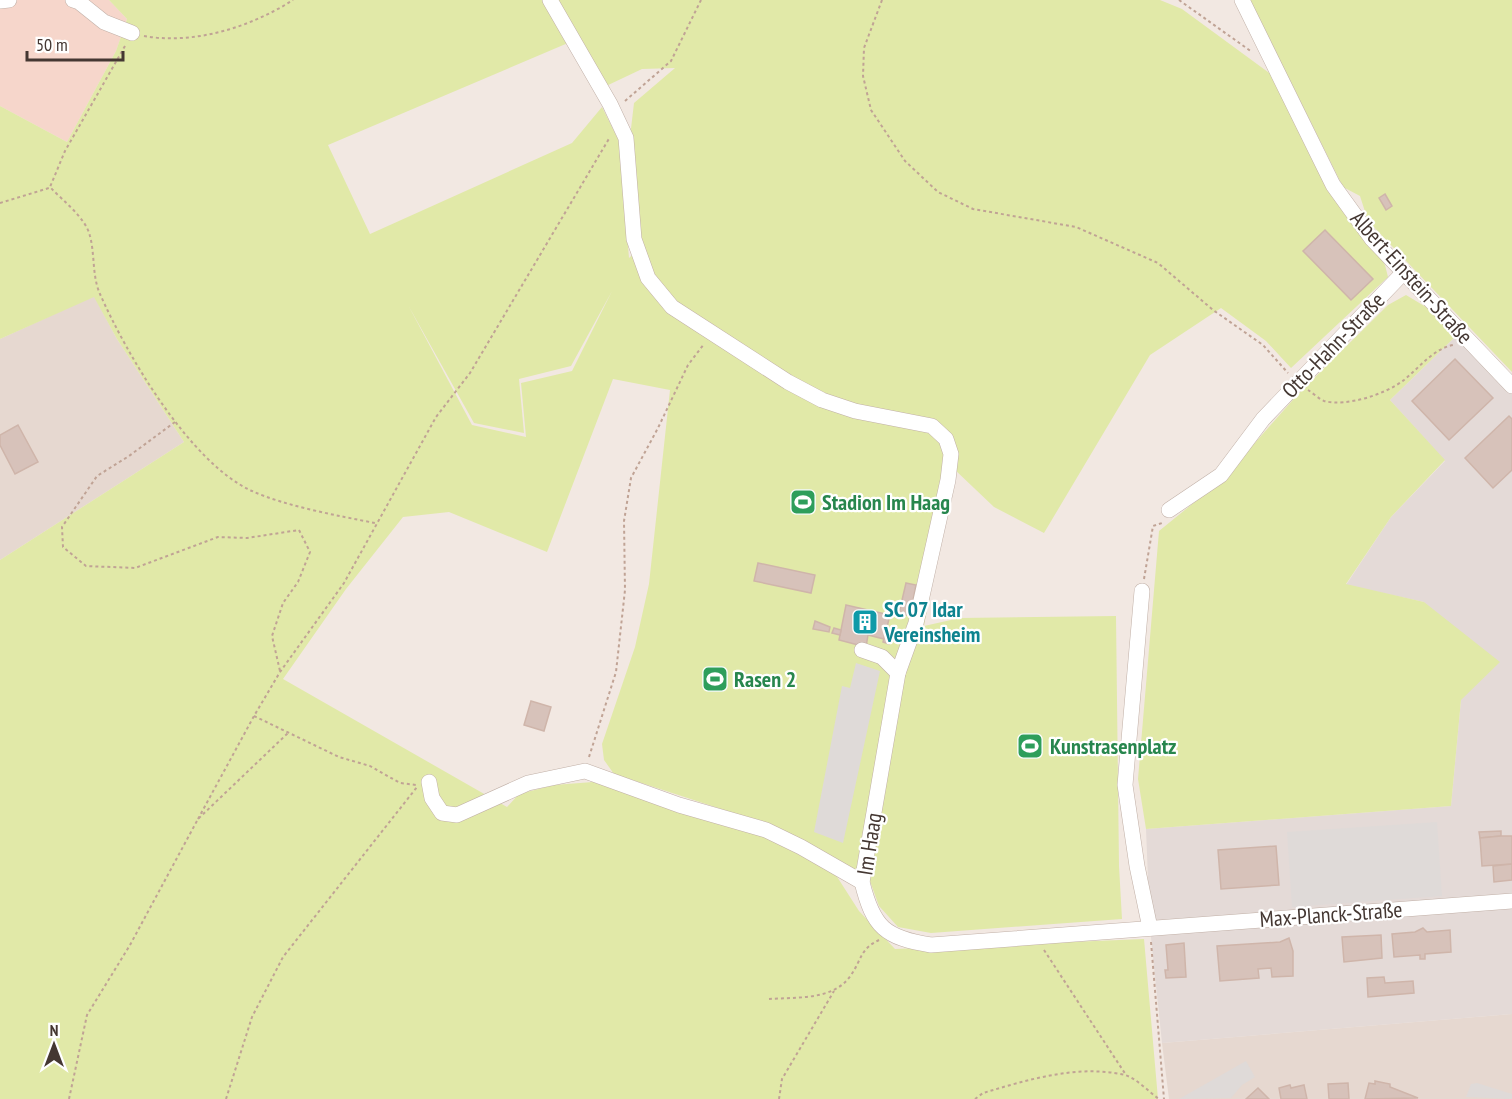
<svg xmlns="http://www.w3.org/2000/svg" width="1512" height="1099" viewBox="0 0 1512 1099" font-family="'PT Sans Narrow',sans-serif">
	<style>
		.residential { fill: #e6d8d0 }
		.commercial { fill: #f6d6cb }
		.industrial { fill: #e4dad7 }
		.green { fill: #e1e9a8; fill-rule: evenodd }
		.parking { fill: #dfdad8 }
		.building { fill: #d7c2ba; stroke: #cfb5aa; stroke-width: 1.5 }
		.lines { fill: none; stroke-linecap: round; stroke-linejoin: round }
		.minor-casing { stroke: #c1b0a7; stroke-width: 16 }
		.path { stroke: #c0a395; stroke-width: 2; stroke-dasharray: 3 3; stroke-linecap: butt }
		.minor { stroke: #fff; stroke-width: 15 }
		.labels { text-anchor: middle; stroke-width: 4.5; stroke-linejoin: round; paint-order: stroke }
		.street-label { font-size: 22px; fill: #443732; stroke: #fff }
		.leisure-label { font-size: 22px; font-weight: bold; fill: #27864d; stroke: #fff; text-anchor: start }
		.culture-label { font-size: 22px; font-weight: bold; fill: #0d838f; stroke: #fff; text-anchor: start }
	</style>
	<rect width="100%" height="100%" fill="#f2e8e2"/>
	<g class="residential">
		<path d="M94,296L117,339L184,442L0,560V339Z"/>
		<path d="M1512,1014V1099H1169L1162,1043Z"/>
	</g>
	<path class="commercial" d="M0,0H109L127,19L116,51L67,142L0,106Z"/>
	<path class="industrial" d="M1457,335L1512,374V1014L1162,1043L1150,928L1146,829L1451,806L1461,700L1424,602L1346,585L1391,517L1445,461L1390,400Z"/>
	<g class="green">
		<path d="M109,0H544L568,43L328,145L370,234L572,143L602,107L619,141L629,258L641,247L630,137L634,103L675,68L642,69L604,87L557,0H1160L1182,9L1272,75L1385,265L1388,277L1291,368L1266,341L1221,308L1150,355L1044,533L994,507L954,469L924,626L960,618L1116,616L1119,866L1122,919L931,933L898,927L879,906L867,873L849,868L767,824L614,774L604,760L602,744L635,647L649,584L670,390L613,379L547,552L449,512L403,517L346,589L283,679L507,807L519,794L554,785L593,782L769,838L834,872L859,911L895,949L1144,939L1158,1099H0V560L184,442L117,339L94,297L0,339V106L67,142L116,51L127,19ZM612,291L572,371L521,383L526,437L472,425L408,305L474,423L524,433L519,379L571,366Z"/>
		<path d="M1250,0H1512V372L1368,221L1360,196L1343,187Z"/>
		<path d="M1406,295L1426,307L1457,335L1390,400L1445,460L1391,517L1346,584L1424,602L1500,662L1461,700L1451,806L1146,829L1138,779L1159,531L1223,479L1299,393L1388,305Z"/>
	</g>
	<g class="parking">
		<path d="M856,663L880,671L843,843L814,832L842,686L850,688Z"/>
		<path d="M1437,822L1442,896L1292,907L1287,832Z"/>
		<path d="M1246,1061L1255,1077L1242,1085L1231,1098L1179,1099Z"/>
		<path d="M1477,1083L1512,1094V1099L1466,1097L1471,1084Z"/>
	</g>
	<g class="building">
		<path d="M1385,194L1392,206L1386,210L1379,198Z"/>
		<path d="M1325,230L1373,279L1351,300L1303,251Z"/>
		<path d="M1455,359L1493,398L1449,440L1412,401Z"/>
		<path d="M1509,416L1512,419V470L1493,488L1465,458Z"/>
		<path d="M18,425L38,462L15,474L0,445V435Z"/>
		<path d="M758,563L815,575L811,593L754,581Z"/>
		<path d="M906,583L916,585L910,616L899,613Z"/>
		<path d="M846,605L890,615L884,639L868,635L866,647L839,640Z"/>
		<path d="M815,621L830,627L829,632L813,629Z"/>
		<path d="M834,628L841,630L840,635L832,633Z"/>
		<path d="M886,630L892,632L889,644L883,642Z"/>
		<path d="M531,701L551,707L544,731L524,725Z"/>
		<path d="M1501,831V836L1480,838L1479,832Z"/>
		<path d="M1501,836H1512V864L1482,866L1480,838Z"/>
		<path d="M1276,846L1279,885L1221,889L1218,850Z"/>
		<path d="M1512,864V880L1494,882L1493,866Z"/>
		<path d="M1423,928L1427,932L1450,930L1451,952L1425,954V959H1420V955L1394,957L1392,934L1415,932Z"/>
		<path d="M1381,935L1382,958L1344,962L1342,937Z"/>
		<path d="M1289,938L1293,951V976L1272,977L1271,968L1258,969L1259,978L1220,981L1217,946L1280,942Z"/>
		<path d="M1184,943L1186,977L1166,978L1165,970H1168L1166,945Z"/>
		<path d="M1384,977L1385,983L1413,981L1414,993L1368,997L1367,978Z"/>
		<path d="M1375,1081L1390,1084V1087L1418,1098L1365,1099L1369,1083L1375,1084Z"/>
		<path d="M1348,1083L1349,1099H1329L1328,1084Z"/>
		<path d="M1290,1085L1291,1088L1304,1085L1307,1099H1281L1279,1088Z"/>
		<path d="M1258,1088L1269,1099H1246Z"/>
	</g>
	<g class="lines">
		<g class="minor-casing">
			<g id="minor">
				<path d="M73,0L79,2L104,22L132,33"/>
				<path d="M550,0L610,104L626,138L634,239L648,278L672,307L788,382L822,400L855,411L932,426L946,439L951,454L948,480L916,623L898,673"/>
				<path d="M1242,0L1333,185L1372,239L1512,386"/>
				<path d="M0,1L9,0"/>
				<path d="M1169,510L1221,475L1263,419L1404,272"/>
				<path d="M1142,591L1125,785L1137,866L1150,928"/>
				<path d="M862,650L882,657L898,673L862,882C873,927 885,938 931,945L1512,901"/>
				<path d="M429,782L432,798L442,813L457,815L528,783L585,771L679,805L766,830L801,847L862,882"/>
			</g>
		</g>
		<g class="path">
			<path d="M882,0L864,48L863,76L871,110L905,161L938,192L973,209L1076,227L1158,263L1213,310L1263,345L1288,373"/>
			<path d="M1179,0L1252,52"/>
			<path d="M144,36C194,45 251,27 293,0"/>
			<path d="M125,46L65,151L50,187C63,201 86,218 90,236C95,255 92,276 100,294C127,355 190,463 252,491C285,506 339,516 375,523"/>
			<path d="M625,101L671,61L701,0"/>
			<path d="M0,203L49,188"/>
			<path d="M1308,390C1313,393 1319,399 1324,401C1347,407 1386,394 1404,380C1420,367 1433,349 1453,345"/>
			<path d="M175,422L129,456L97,476L62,527L63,547L86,566L135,568L218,537L247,538L299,530L310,552L298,582L283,603L272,636L280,671"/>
			<path d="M1144,579L1153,526L1162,523"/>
			<path d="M254,716L339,757L370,766L400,783L416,785"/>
			<path d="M589,757L616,672L625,590L624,521L631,478L658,428L688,365L704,344"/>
			<path d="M198,819L254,716L280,672L344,583L436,417L470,373L610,137"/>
			<path d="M1151,942L1164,1099"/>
			<path d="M1044,950L1126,1075"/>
			<path d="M769,999C795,997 834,1001 851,975C862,959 860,949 879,940"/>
			<path d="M69,1099L87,1015L130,945L198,819L289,732"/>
			<path d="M226,1099L252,1017L283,957L417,787"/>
			<path d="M779,1099L782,1079L834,991"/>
			<path d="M975,1099L983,1093C1027,1080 1078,1064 1125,1075C1136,1078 1149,1092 1159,1099"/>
		</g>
		<use href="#minor" class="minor"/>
	</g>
	<defs>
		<g id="stadium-square" transform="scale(1.35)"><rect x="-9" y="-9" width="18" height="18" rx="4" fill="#2e9e5b" stroke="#fff"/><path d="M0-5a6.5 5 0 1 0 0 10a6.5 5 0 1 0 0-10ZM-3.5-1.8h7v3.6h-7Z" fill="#fff"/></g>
		<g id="building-square" transform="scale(1.35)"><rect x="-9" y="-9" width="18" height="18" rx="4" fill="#0f9aa8" stroke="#fff"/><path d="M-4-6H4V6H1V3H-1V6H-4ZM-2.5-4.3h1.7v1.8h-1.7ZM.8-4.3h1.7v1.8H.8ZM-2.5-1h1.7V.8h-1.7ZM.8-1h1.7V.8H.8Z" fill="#fff"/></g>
	</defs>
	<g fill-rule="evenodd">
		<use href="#stadium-square" x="803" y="502"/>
		<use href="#building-square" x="865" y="622"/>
		<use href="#stadium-square" x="715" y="679"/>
		<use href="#stadium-square" x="1030" y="746"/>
	</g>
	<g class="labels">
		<g class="street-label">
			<text transform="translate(1412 277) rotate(48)" y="8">Albert-Einstein-Straße</text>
			<text transform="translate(1333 345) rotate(-46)" y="8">Otto-Hahn-Straße</text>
			<text transform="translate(869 844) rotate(-81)" y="8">Im Haag</text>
			<text transform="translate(1331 914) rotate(-4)" y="8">Max-Planck-Straße</text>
		</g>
		<g class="leisure-label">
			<text x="822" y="510">Stadion Im Haag</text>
			<text x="734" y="687">Rasen 2</text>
			<text x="1050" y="754">Kunstrasenplatz</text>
		</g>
		<g class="culture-label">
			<text x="884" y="617">SC 07 Idar<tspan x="884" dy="25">Vereinsheim</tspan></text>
		</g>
	</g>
	<g transform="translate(54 1045)" stroke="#ffffff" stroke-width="4.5" paint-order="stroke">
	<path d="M0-4.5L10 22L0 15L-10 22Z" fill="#443732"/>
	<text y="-9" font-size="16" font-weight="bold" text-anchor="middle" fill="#443732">N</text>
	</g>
	<path d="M27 51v9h96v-9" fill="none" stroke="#443732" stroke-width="3"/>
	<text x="36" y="51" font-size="18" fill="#443732" stroke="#ffffff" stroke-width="4.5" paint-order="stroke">50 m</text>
</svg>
